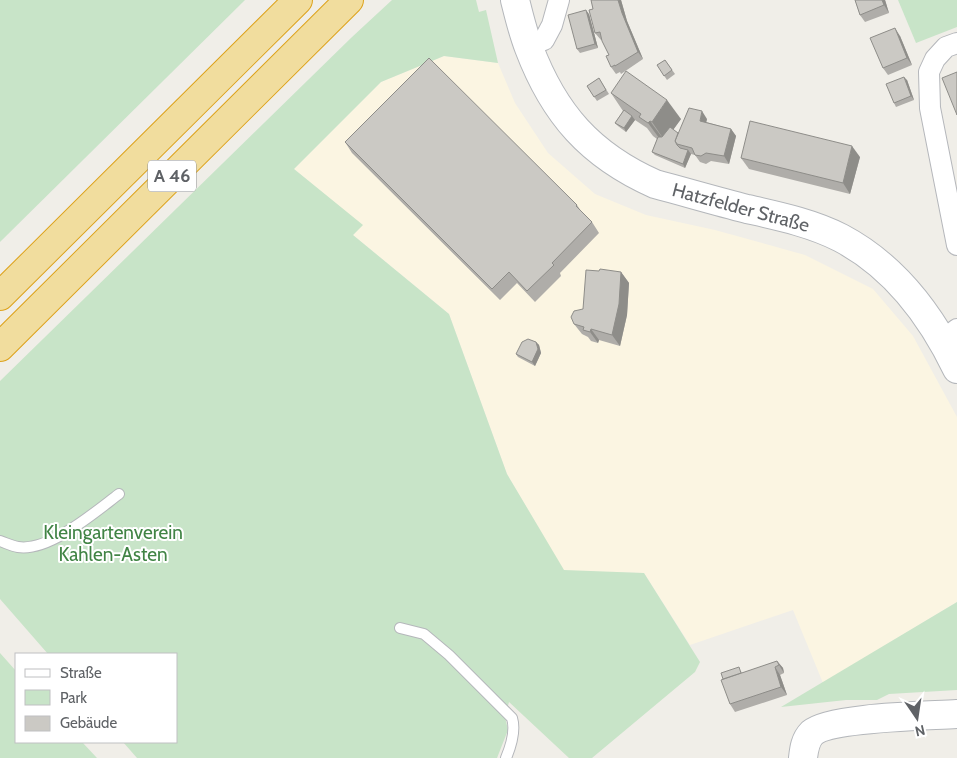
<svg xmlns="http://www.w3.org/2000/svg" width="957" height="758" viewBox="0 0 957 758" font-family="Cabin,sans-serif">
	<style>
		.commercial { fill: #fbf5e2 }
		.green { fill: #c8e4c8 }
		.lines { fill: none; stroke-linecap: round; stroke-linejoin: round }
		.service-casing { stroke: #b5b7bb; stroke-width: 12 }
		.minor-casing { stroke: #b5b7bb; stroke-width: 22 }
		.secondary-casing { stroke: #b4b7bb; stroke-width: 30 }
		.motorway-casing { stroke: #dda21b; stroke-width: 30 }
		.service { stroke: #fff; stroke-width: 10 }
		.minor { stroke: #fff; stroke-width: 20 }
		.secondary { stroke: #fff; stroke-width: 28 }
		.motorway { stroke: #f1dd9e; stroke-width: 28 }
		.wall { fill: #afada9 }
		.shaded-wall { fill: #8e8d89 }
		.building { fill: #cbc9c4; stroke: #8e8d89 }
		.labels { text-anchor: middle; stroke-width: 4; stroke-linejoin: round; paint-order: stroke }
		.shield { fill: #fff; stroke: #8f9194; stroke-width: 1 }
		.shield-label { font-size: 18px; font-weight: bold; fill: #5f6266 }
		.street-label { font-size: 19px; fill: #5f6266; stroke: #fff }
		.park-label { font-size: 19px; fill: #418445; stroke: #fff }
	</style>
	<rect width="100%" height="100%" fill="#f0eee8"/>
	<path class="commercial" d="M444,56L498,63L515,103L548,153L595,194L646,215L715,230L805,255L873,289L913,336L957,417V602L823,683L793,610L690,645L644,573L564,571L507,474L449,314L353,235L362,225L294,169L381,82Z"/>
	<g class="green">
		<path d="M0,0H245L0,242Z"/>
		<path d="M392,0H476L479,12L486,10L498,63L444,56L381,82L294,169L363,225L353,235L449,314L507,474L564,570L644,573L700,662L695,672L592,758H569L509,702L505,717L508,730L497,758H137L123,742H176V654H48L0,599V381L352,37Z"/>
		<path d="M898,0H957V27L916,43Z"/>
		<path d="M957,602V690L889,694L877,700H846L781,707Z"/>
		<path d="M0,653L16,671V742H82L97,758H0Z"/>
	</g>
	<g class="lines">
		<g class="service-casing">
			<g id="service">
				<path d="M0,541C6,543 12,546 18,547C49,552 95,512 119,494"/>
				<path d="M400,628L424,634L449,655L512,718C516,731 511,746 506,758"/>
			</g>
		</g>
		<g class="minor-casing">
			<g id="minor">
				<path d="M957,43L946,47L935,59L929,72L930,108L957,245"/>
				<path d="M528,46L544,40L552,25L559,0"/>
				<path d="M943,340L957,329"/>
			</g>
		</g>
		<g class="secondary-casing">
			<g id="secondary">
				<path d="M515,0C519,16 523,33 529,48C554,114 590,155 655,184C685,192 716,201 747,209C778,216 812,223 841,238C894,266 931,315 957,369"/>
				<path d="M803,758C804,749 805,740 812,733C830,717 929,716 957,714"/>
			</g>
		</g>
		<g class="motorway-casing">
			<g id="motorway">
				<path d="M0,296L298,0"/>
				<path d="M0,347L349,0"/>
			</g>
		</g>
		<use href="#service" class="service"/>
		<use href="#minor" class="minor"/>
		<use href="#secondary" class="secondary"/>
		<use href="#motorway" class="motorway"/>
	</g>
	<g class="wall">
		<path d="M591,0H621L627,21L643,59L621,74L620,72L616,74L611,67L609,55L602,40H601L595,33L593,9Z"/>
		<path d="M855,0H885L889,13L865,22L860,15Z"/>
		<path d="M589,14L598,48L580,53L577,49Z"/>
		<path d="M900,36L912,65L888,75L883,68Z"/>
		<path d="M665,60L675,74L667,80L657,65Z"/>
		<path d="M599,78L609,94L597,101L587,86Z"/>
		<path d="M907,80L914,100L896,107L894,103Z"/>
		<path d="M611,93L681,119L673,130L678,133L707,119L706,122L731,129L736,136L729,164L711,161L706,164L700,162L695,155L691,154L685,168L655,155L652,152L657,139L653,136L647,128L635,120L626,132L618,126L615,123L623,111Z"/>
		<path d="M345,142L577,205L583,214L592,222L599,233L560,273L561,276L535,302L517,283L500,300L352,153Z"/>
		<path d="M860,157L850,194L749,169L741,158Z"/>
		<path d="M621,272L629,283L627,315L620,346L599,340L598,343L591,341L588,337L582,334L574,324L583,309Z"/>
		<path d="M536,342L539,345L541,353L535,366L518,357L516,354Z"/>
		<path d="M777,661L783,668L784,673L780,675L787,695L735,712L730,704L742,671V673Z"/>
	</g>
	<g class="shaded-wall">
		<path d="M618,0H621L627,21L643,59L638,52L622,13Z"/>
		<path d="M882,0H885L889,13L884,5Z"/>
		<path d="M586,10L589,14L598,48L595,44Z"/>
		<path d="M895,28L900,36L912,65L907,58Z"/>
		<path d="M904,77L907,80L914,100L911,96Z"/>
		<path d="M667,100L681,119L665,141L652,122Z"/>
		<path d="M702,111L707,119L705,128L700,121Z"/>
		<path d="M632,116L635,120L626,132L624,128Z"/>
		<path d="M650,121L664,140L662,142L648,123Z"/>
		<path d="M731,129L736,136L729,164L724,156Z"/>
		<path d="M852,146L860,157L850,194L843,183Z"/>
		<path d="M688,150L691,154L685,168L683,164Z"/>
		<path d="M621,272L629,283L627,315L620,346L612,335Z"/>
		<path d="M591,329L599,340L598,343L590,332Z"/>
		<path d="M536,342L539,345L541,353L535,366L532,362Z"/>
		<path d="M777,661L783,668L784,673L779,665Z"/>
		<path d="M775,667L780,675L787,695L781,687Z"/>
	</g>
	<g class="building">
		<path d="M591,0H618L622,13L638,52L615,66V65L611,67L606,56L609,55L602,41L600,32L595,33L589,10L593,9Z"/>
		<path d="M855,0H882L884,5L860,15Z"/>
		<path d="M586,10L595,44L577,49L568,15Z"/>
		<path d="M895,28L907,58L883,68L870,38Z"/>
		<path d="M429,58L577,205L576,206L592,222L552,263L554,265L527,291L509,272L492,289L345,142Z"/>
		<path d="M665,60L672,70L664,76L657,65Z"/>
		<path d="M626,71L667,100L652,122L650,121L648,123L639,117L641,114L611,93Z"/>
		<path d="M957,72V115L942,78Z"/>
		<path d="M904,77L911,96L894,103L886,84Z"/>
		<path d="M599,78L606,90L594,97L587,86Z"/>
		<path d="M689,108L702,111L700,121L731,129L724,156L706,153L701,156L695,155L692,148L677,144L675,141Z"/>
		<path d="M624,110L632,116L624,128L615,123Z"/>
		<path d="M750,121L852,146L843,183L741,158Z"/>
		<path d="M670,127L678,133L675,141L677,145L680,148L688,150L683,164L652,152L658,137H662Z"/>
		<path d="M600,269L621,272L619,304L612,335L591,329L590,332L583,330L584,327L574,324L571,317L574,311L583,309L586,270L599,271Z"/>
		<path d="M528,339L536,342L538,349L532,362L516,354L522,342Z"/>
		<path d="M777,661L779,665L775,667L781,687L730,704L721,680Z"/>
		<path d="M739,667L741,673L723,679L721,673Z"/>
	</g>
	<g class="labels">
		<rect class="shield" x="148" y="160.5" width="48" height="31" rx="4"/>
		<g class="shield-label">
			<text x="172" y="182">A 46</text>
		</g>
		<g class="street-label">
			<text transform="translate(741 207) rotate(15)" y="7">Hatzfelder Straße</text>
		</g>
		<g class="park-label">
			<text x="113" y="539">Kleingartenverein<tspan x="113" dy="22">Kahlen-Asten</tspan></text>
		</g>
	</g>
	<rect x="15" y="653" width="162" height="90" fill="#ffffff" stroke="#bfc0c2"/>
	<rect x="25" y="669" width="25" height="8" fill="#ffffff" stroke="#bfc0c2"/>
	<text x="60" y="678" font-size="15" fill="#5f6266">Straße</text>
	<rect x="25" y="690" width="25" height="15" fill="#c8e4c8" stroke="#bfc0c2"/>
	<text x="60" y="703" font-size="15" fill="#5f6266">Park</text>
	<rect x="25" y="716" width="25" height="15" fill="#cbc9c4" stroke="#bfc0c2"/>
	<text x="60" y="728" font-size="15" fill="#5f6266">Gebäude</text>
	<g transform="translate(917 718) rotate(167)" stroke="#ffffff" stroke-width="4" paint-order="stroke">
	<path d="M0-4L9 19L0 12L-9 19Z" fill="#5f6266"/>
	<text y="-8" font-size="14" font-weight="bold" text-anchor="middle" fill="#5f6266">N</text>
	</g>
</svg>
